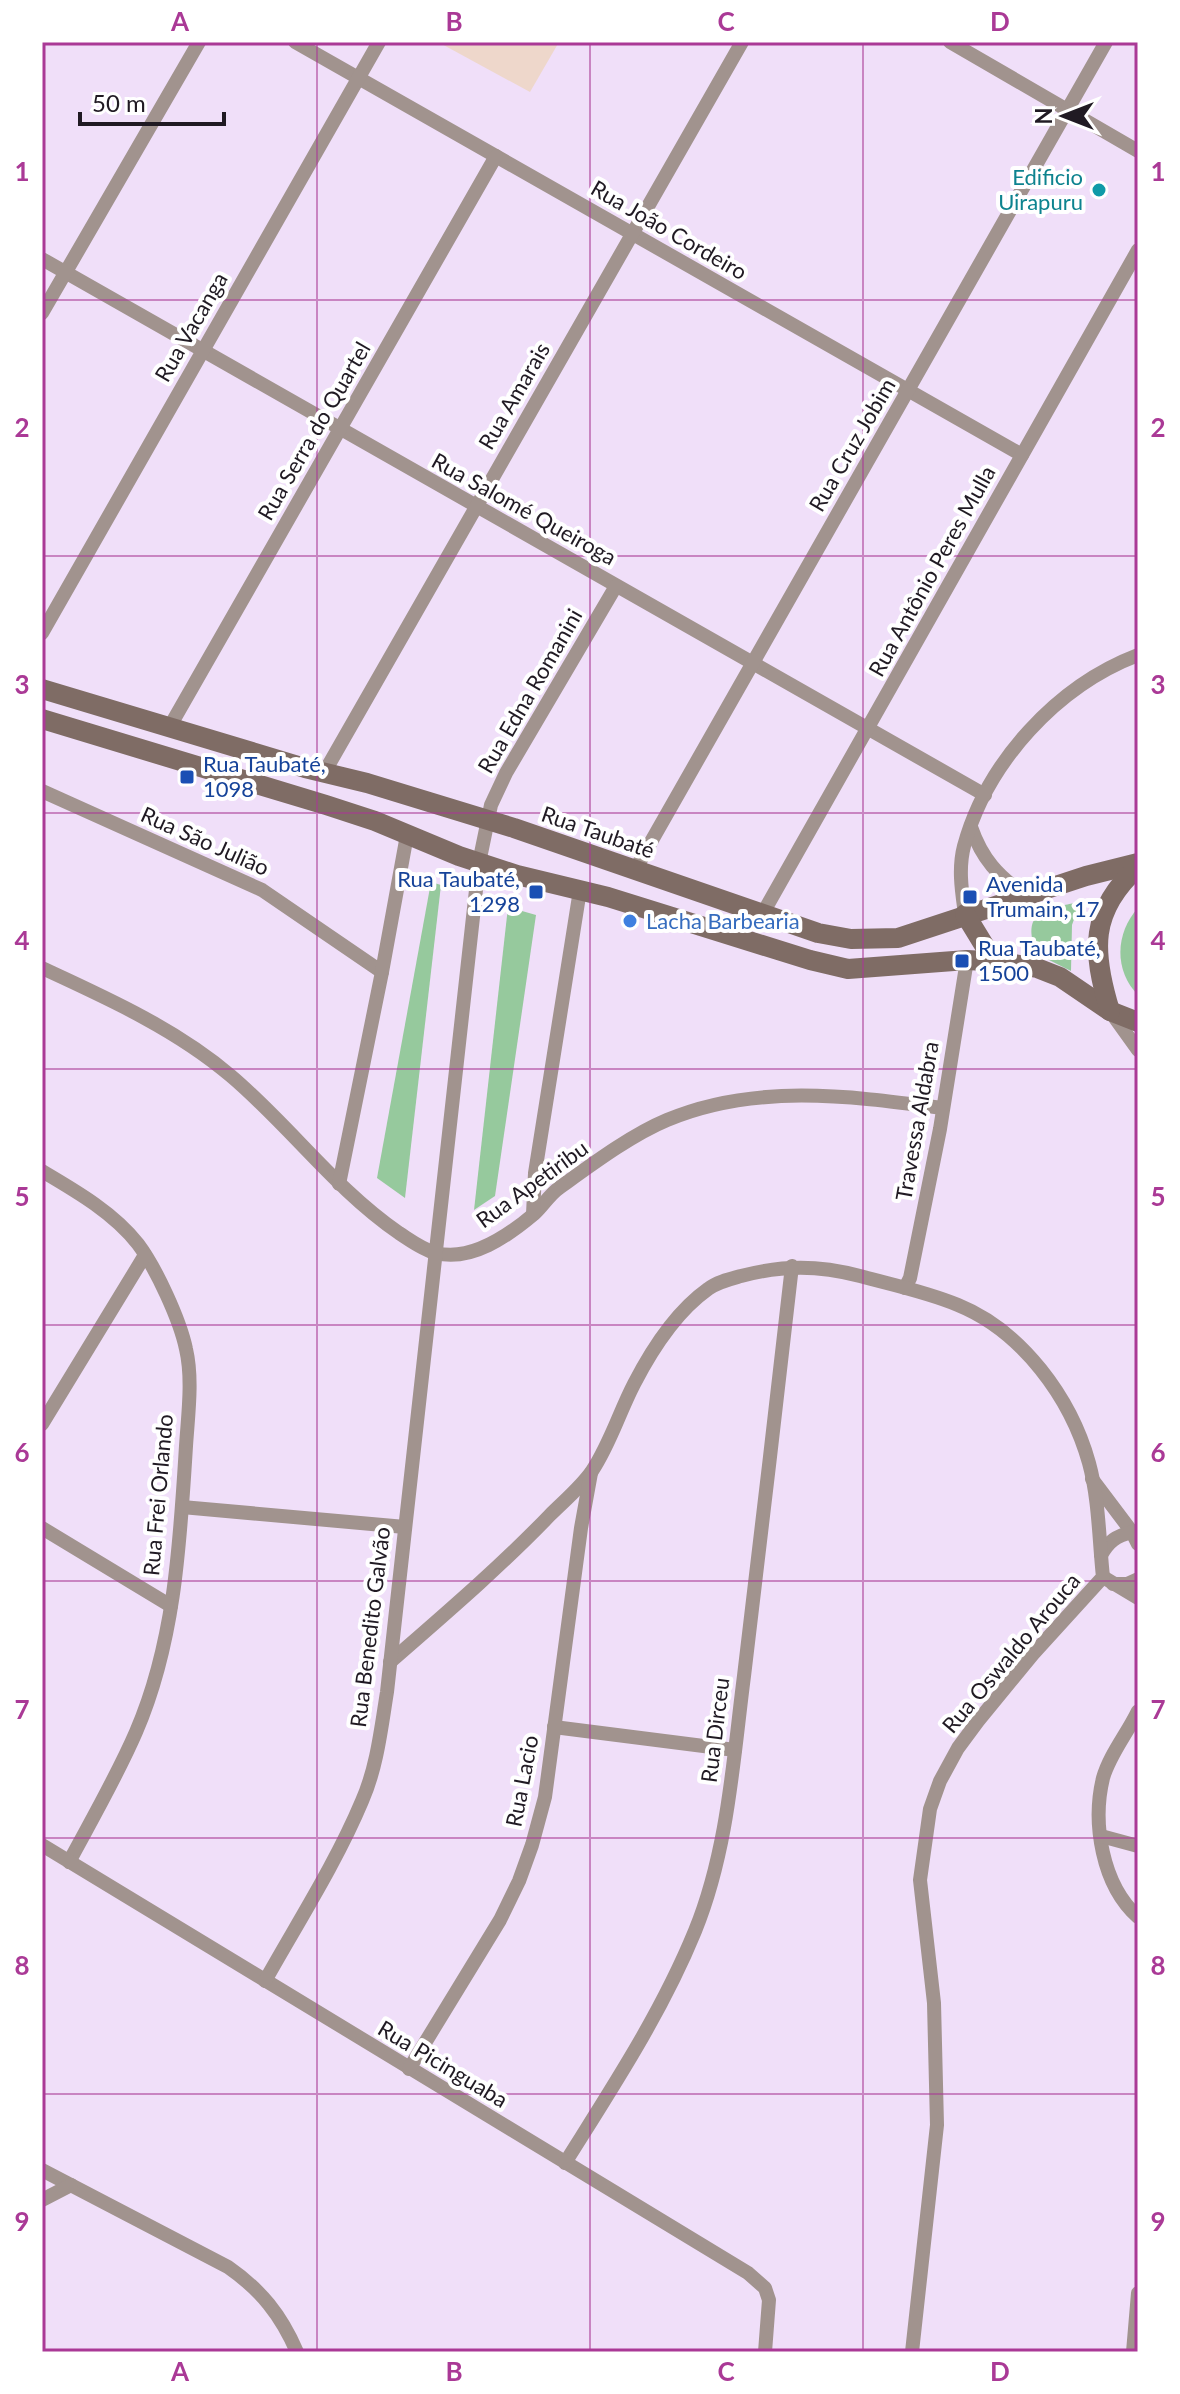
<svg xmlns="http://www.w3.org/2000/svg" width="1180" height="2394" viewBox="0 0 1180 2394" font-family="Lato,sans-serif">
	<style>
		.medical { fill: #eed7cb }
		.green { fill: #96c99d }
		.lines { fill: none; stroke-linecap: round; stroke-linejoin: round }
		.street { stroke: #a1938e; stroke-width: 14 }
		.secondary { stroke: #7f6c65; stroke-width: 20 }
		.grid { fill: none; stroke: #aa3996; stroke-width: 2; stroke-opacity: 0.55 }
		.culture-dot { fill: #0f9aa8; stroke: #fff; stroke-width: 3 }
		.transit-dot { fill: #1a4fb4; stroke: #fff; stroke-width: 3 }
		.shop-dot { fill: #3f7fe0; stroke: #fff; stroke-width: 3 }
		.labels { text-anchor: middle; stroke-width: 8; stroke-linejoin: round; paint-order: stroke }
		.culture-label { font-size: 22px; fill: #0d838f; stroke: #fff; text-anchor: end }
		.street-label { font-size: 22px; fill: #201a23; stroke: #fff }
		.transit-label { font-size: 22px; fill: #164399; stroke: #fff; text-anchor: start }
		.shop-label { font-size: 22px; fill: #366cbe; stroke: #fff; text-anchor: start }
		.neatline { fill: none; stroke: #aa3996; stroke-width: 3 }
		.grid-label { font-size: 26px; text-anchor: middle; font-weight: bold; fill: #aa3996 }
	</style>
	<rect width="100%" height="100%" fill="#f0dff9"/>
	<path class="medical" d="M438,42H559L530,92Z"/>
	<g class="green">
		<path d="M431,882L441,885L405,1198L377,1178Z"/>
		<path d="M1080,902L1072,925L1071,971L1037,954C1020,911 1045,909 1080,902Z"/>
		<path d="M508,907L536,915L495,1196L474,1210Z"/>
		<path d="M1138,908V995C1114,971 1115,933 1138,908Z"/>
	</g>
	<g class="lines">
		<g class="street">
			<path d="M295,42L1022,455"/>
			<path d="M950,42L1138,151"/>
			<path d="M42,259L985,795"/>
			<path d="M42,313L199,42"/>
			<path d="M42,633L379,42"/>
			<path d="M169,728L496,156"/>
			<path d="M324,773L742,42"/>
			<path d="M42,791L262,890L382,972"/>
			<path d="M971,827C982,859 998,876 1025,895"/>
			<path d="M635,870L1106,42"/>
			<path d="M763,913L1138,250"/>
			<path d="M965,914C962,892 958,869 964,846C987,762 1057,686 1138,655"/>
			<path d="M42,968C107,998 176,1029 231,1076C290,1126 335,1189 399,1233C410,1240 423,1250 436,1253C471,1262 508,1236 534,1214C543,1206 549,1195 559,1188C591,1165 631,1135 667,1120C755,1083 850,1096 942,1108"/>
			<path d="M1110,1011L1138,1050"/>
			<path d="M42,1171C76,1191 114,1213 138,1244C156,1268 180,1320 186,1349C193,1379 188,1415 186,1446C180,1542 175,1642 136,1732C117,1776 92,1819 69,1862"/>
			<path d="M339,1184L382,972L407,835"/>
			<path d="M533,1214L535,1173L580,890"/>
			<path d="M905,1288L910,1278L940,1129L967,960"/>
			<path d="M42,1424L145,1255"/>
			<path d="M1092,1479L1132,1532L1138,1544"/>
			<path d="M182,1507L405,1527"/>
			<path d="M42,1528L171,1606"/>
			<path d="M1101,1555C1109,1541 1116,1536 1132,1532"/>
			<path d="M1103,1577L1138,1598"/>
			<path d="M1113,1584H1127L1138,1579"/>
			<path d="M390,1662C445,1614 500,1567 550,1515C564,1501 581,1487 592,1471C610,1444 619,1413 634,1384C651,1351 677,1311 708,1289C717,1282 730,1279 741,1276C783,1265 818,1265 860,1276C893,1285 927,1292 958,1305C1022,1331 1071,1398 1089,1463C1099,1499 1099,1540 1103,1577L1033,1654L978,1721L958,1748L940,1781L930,1809L920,1880L934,2003L937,2125L912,2352"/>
			<path d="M1138,1711C1127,1734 1110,1754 1103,1778C1092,1823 1102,1885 1138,1917"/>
			<path d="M554,1727L735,1750"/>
			<path d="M1101,1836L1138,1846"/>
			<path d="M42,1845L748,2273L765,2288L769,2300L765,2352"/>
			<path d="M265,1981C298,1922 336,1863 362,1801C377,1767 381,1729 387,1692L479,863L491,805L506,773L616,586"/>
			<path d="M409,2069L500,1920L519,1881L532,1845L545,1797L581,1528L591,1473"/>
			<path d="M565,2163C612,2088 661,2014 695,1931C728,1850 733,1761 744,1676C761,1539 776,1403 792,1266"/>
			<path d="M42,2170L228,2267C261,2290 281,2315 297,2352"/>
			<path d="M42,2200L71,2185"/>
			<path d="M1133,2352L1138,2293"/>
		</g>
		<g class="secondary">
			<path d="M42,689L305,768L367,783L514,828L818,933L851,939L898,938L1086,876L1138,863"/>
			<path d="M42,719L326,805L375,821L459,856L517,875L608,897L810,960L848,969L967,960L1003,962L1037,968L1060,977L1110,1011L1138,1022"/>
			<path d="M965,914L987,950L1003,962"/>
			<path d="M1110,1011C1092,952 1089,911 1138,867"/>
		</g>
	</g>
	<path class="grid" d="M317,42V2352M590,42V2352M863,42V2352M42,300H1138M42,556H1138M42,813H1138M42,1069H1138M42,1325H1138M42,1581H1138M42,1838H1138M42,2094H1138"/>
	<circle class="culture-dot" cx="1099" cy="190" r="8"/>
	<g class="transit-dot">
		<rect x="179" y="769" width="16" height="16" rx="4"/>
		<rect x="528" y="884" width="16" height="16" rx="4"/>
		<rect x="962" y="889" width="16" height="16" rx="4"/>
		<rect x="954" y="953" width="16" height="16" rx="4"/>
	</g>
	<circle class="shop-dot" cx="630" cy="921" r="8"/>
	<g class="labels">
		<g class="culture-label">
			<text x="1083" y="185">Edificio<tspan x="1083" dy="25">Uirapuru</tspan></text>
		</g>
		<g class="street-label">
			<text transform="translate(669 230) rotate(30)" y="8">Rua João Cordeiro</text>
			<text transform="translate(191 327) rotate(-60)" y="8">Rua Vacanga</text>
			<text transform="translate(514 396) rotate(-60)" y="8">Rua Amarais</text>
			<text transform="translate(314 431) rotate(-60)" y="8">Rua Serra do Quartel</text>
			<text transform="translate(852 445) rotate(-60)" y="8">Rua Cruz Jobim</text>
			<text transform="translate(524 509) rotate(29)" y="8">Rua Salomé Queiroga</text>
			<text transform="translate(932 571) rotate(-61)" y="8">Rua Antônio Peres Mulla</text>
			<text transform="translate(530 691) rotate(-60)" y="8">Rua Edna Romanini</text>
			<text transform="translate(598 832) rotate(19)" y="8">Rua Taubaté</text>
			<text transform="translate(205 841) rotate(24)" y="8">Rua São Julião</text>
			<text transform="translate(917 1121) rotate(-80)" y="8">Travessa Aldabra</text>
			<text transform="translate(532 1184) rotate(-36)" y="8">Rua Apetiribu</text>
			<text transform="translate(158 1495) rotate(-85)" y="8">Rua Frei Orlando</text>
			<text transform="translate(370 1627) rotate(-83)" y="8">Rua Benedito Galvão</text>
			<text transform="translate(1011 1653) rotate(-50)" y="8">Rua Oswaldo Arouca</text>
			<text transform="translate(715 1730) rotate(-83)" y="8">Rua Dirceu</text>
			<text transform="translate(522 1781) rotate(-79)" y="8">Rua Lacio</text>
			<text transform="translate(443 2064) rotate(31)" y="8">Rua Picinguaba</text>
		</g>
		<g class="transit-label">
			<text x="203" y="772">Rua Taubaté,<tspan x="203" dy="25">1098</tspan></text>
			<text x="520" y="887" text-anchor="end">Rua Taubaté,<tspan x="520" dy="25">1298</tspan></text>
			<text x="986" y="892">Avenida<tspan x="986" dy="25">Trumain, 17</tspan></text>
			<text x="978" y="956">Rua Taubaté,<tspan x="978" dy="25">1500</tspan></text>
		</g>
		<g class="shop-label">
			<text x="646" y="929">Lacha Barbearia</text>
		</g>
	</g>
	<rect width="1180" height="2394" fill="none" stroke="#ffffff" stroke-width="88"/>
	<g transform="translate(1064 116) rotate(270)" stroke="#ffffff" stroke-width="6" paint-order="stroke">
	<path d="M0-6L14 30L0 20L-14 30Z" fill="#201a23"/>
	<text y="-12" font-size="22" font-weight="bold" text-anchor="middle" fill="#201a23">N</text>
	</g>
	<path d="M80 112v12h144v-12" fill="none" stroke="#201a23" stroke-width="4"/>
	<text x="92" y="112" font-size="24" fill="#201a23" stroke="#ffffff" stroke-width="6" paint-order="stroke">50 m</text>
	<rect x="44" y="44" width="1092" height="2306" class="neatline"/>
	<g class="grid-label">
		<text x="180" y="31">A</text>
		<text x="454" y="31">B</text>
		<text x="726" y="31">C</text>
		<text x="1000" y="31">D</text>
		<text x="22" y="181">1</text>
		<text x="1158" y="181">1</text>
		<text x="22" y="437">2</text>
		<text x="1158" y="437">2</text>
		<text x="22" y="694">3</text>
		<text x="1158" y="694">3</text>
		<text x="22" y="950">4</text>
		<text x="1158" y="950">4</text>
		<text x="22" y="1206">5</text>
		<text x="1158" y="1206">5</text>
		<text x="22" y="1462">6</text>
		<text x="1158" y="1462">6</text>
		<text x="22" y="1719">7</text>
		<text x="1158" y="1719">7</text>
		<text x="22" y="1975">8</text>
		<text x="1158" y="1975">8</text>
		<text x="22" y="2231">9</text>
		<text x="1158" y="2231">9</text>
		<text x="180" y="2381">A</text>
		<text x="454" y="2381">B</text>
		<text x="726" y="2381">C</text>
		<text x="1000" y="2381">D</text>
	</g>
</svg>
